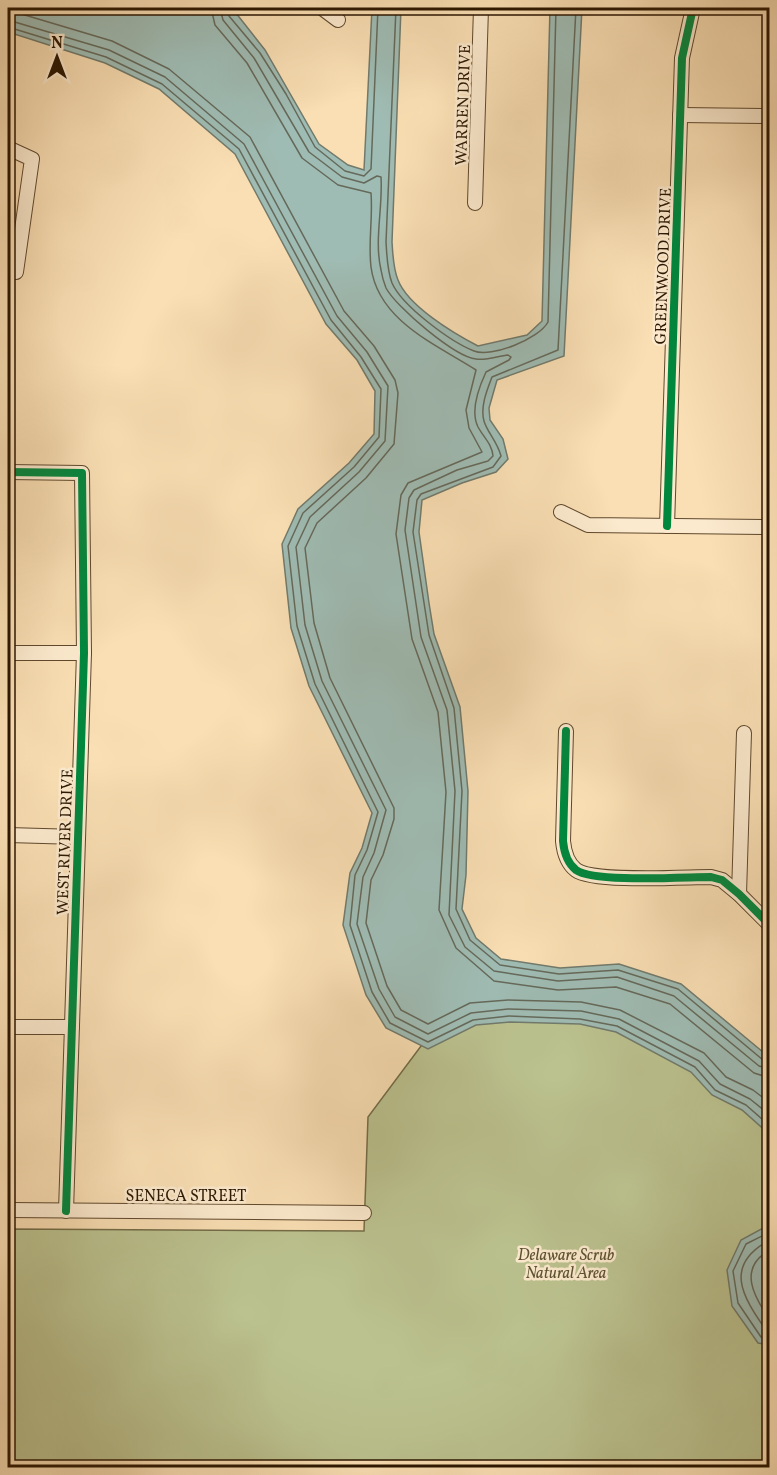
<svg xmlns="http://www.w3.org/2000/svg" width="777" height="1475" viewBox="0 0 777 1475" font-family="Vollkorn,serif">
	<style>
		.green { fill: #bbc28f; stroke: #736c48; stroke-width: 1.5 }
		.water { fill: #9fbcb4; stroke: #717a6c; stroke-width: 1.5 }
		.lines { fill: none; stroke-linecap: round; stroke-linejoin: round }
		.shore { stroke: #65695a; stroke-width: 1.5 }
		.minor-casing { stroke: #5f482d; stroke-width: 16 }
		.minor { stroke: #fceace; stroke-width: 14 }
		.cycleway-casing { stroke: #fceace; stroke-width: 11 }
		.cycleway { stroke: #00873e; stroke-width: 8 }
		.labels { text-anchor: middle; stroke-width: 5; stroke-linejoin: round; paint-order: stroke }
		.street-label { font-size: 16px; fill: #2b1600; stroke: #fceace }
		.park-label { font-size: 16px; font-style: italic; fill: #5d5232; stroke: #fceace }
	</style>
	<rect width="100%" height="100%" fill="#fadfb4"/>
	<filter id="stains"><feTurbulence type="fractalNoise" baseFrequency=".00333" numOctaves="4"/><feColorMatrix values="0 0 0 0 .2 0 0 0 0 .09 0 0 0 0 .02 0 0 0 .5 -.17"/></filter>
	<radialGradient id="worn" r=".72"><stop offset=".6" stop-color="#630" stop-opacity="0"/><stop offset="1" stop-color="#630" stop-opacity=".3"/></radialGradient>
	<path class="green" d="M512,1014L611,1016L769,1116V1467L8,1468V1229L364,1231L368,1117L433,1030Z"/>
	<g class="water">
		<path d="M8,8H232L265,50L319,144L348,165L364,170L372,8H401L392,242C393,255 393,268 398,280C408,306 453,333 478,346L527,335L542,321L550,8H582L564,356L497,380L489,408L490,420L503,439L508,459L496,472L462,483L422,500L419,532L429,603L434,634L460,707L468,791L466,875L462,909L476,938L501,959L560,968L619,964L681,984L769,1057V1134L742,1110L712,1095L691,1072L616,1032L580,1024L510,1022L476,1025L428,1049L386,1028L366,995L343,925L350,873L362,848L372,813L309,686L291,628L282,544L298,509L349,463L374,434L375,391L357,360L326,324L235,154L159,89L105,63L8,32Z"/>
		<path d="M769,1225H770L769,1345L758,1343L732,1306L727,1270L741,1240Z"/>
	</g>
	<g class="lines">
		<g class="shore">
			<path d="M211,8L215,25L247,63L302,158L338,185L371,193C373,218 368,242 371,267C378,321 437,345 476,370L466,410L469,428L482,452L408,483L401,495L396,534L412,639L438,712L446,792L439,910L456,948L494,981L558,990L616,987L670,1004L754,1073L770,1078"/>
			<path d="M220,8L223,20L254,58L309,152L342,177L364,183L377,176L381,177C383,208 374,240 381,270C382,276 384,283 386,288C396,307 455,357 476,359C486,361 498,356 508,355L511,357L509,360L486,372C479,387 470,411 478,427C484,438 492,444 493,456L488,461L457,470L414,490L409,498L405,530L421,637L447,710L455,791L449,915L465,947L494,971L558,981L617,977L674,996L759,1066L770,1069"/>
			<path d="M227,8L229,16L260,53L286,94L315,147L345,171L364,176L371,169L378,8"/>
			<path d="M396,8L386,242C387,256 387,270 392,283C402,306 451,342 474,351C491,358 539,339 548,322L556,8"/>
			<path d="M576,8L558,350L492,377C487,390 480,407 484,421C487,432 497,441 501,456L493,467L421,494L417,500L413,532L429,635L454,708L462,791L456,909L470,940L500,965L559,974L618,970L678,989L763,1060L770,1061"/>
			<path d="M8,10L112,41L169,69L250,137L344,311L374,346L395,380L398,393L394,444L366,478L317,523L305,548L314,623L330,678L394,808V819L383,855L371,880L366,923L387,986L401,1010L428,1024L470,1003L508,1000L581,1002L620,1010L704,1053L726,1077L753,1090L770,1103"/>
			<path d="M8,20L109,50L165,77L244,144L337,316L367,352L388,386L385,441L359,472L310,517L296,547L305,625L322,681L386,810L374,853L363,877L357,924L379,989L395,1017L428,1034L471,1013L508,1009L581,1011L619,1019L699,1061L720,1084L750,1099L770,1115"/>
			<path d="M8,27L106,57L162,84L239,149L331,320L361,357L381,389L379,437L354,467L303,513L288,546L297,626L315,684L378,812L367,850L355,875L350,925L372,992L390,1023L428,1042L473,1020L509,1016L580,1019L617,1026L695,1067L715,1090L746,1105L770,1126"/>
			<path d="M770,1232L746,1244L733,1271L738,1303L761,1337L770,1339"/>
			<path d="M770,1240C723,1265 742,1296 766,1330L770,1332"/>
			<path d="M770,1250C737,1268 754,1297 770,1320"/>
		</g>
		<g class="minor-casing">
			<g id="minor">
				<path d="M322,8L338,20"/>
				<path d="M680,115L770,116"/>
				<path d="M8,148L32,159L16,272"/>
				<path d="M475,203L481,8"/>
				<path d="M8,472L82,473L84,653L66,1211"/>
				<path d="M561,512L588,525L770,527"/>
				<path d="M667,526L682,58L693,8"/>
				<path d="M8,653H84"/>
				<path d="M566,731L563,841C564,852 567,863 576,870C594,883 685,877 711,877L722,880L739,894L770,925"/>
				<path d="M8,835L78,837"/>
				<path d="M739,894L744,733"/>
				<path d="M8,1027H72"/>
				<path d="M8,1210L364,1213"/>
			</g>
		</g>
		<use href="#minor" class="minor"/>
		<g class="cycleway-casing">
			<g id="cycleway">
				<path d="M8,472L82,473L84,653L66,1211"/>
				<path d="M667,526L682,58L693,8"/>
				<path d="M566,731L563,841C564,852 567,863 576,870C594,883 685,877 711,877L722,880L739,894L770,925"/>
			</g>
		</g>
		<use href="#cycleway" class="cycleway"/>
	</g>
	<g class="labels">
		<g class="street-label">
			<text transform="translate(462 105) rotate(-88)" y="6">WARREN DRIVE</text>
			<text transform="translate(662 266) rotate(-88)" y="6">GREENWOOD DRIVE</text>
			<text transform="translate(64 842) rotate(-88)" y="6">WEST RIVER DRIVE</text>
			<text x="186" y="1201">SENECA STREET</text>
		</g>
		<g class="park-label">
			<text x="566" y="1260">Delaware Scrub<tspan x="566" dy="18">Natural Area</tspan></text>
		</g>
	</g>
	<rect width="777" height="1475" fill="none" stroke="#fadfb4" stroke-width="30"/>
	<rect x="9" y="9" width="759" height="1457" fill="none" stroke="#2b1600" stroke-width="3"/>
	<rect x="15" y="15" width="747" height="1445" fill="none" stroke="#2b1600" stroke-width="1.5"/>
	<g transform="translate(57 57)" stroke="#fceace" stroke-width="4.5" paint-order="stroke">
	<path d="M0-4.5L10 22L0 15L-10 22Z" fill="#2b1600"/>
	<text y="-9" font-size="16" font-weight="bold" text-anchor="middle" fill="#2b1600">N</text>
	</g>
	<rect width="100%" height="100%" filter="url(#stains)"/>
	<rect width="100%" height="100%" fill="url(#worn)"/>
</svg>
